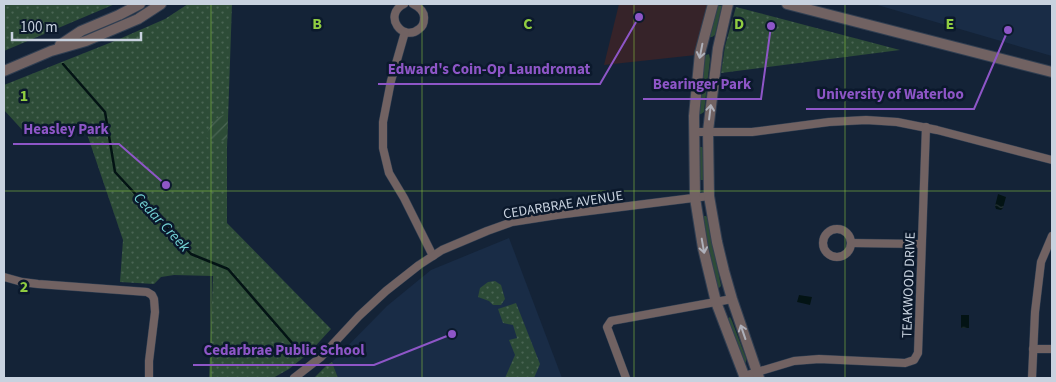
<svg xmlns="http://www.w3.org/2000/svg" width="1056" height="382" viewBox="0 0 1056 382" font-family="'Source Sans 3',sans-serif">
	<style>
		.commercial { fill: #362329 }
		.built { fill: #192c46 }
		.grass { fill: #2d4c37 }
		.park { fill: url(#park-dots) }
		.garden { fill: url(#garden-furrows) }
		.water { fill: url(#water-ripples) }
		.lines { fill: none; stroke-linecap: round; stroke-linejoin: round }
		.stream { stroke: #031314; stroke-width: 2.5 }
		.minor-casing { stroke: #313f52; stroke-width: 9 }
		.tertiary-casing { stroke: #313f52; stroke-width: 12 }
		.minor { stroke: #716262; stroke-width: 8 }
		.tertiary { stroke: #716262; stroke-width: 10 }
		.oneway { stroke: #aeb0ba }
		.grid { fill: none; stroke: #90cd41; stroke-width: 1; stroke-opacity: 0.55 }
		.labels { text-anchor: middle; stroke-width: 5; stroke-linejoin: round; paint-order: stroke }
		.street-label { font-size: 14px; fill: #c8d2df; stroke: #0b192c }
		.water-label { font-size: 15px; font-style: italic; fill: #73d2d4; stroke: #0b192c }
		.grid-label { font-size: 16px; text-anchor: middle; font-weight: bold; fill: #90cd41; stroke: #0b192c; stroke-width: 5; stroke-linejoin: round; paint-order: stroke }
		.leader { fill: none; stroke: #8e56c7; stroke-width: 2 }
		.callout-dot { fill: #8e56c7; stroke: #0b192c; stroke-width: 2 }
		.callout-label { font-size: 15px; text-anchor: middle; font-weight: bold; fill: #8e56c7; stroke: #0b192c; stroke-width: 5; stroke-linejoin: round; paint-order: stroke }
	</style>
	<defs>
		<pattern id="park-dots" width="8" height="8" patternUnits="userSpaceOnUse" patternTransform="scale(1.25)"><rect width="8" height="8" fill="#2d4c37"/><path d="M2 2h.1M6 6h.1" fill="none" stroke="#4a6554" stroke-width="1.8" stroke-linecap="round"/></pattern>
		<pattern id="garden-furrows" width="10" height="10" patternUnits="userSpaceOnUse" patternTransform="scale(1.25)"><rect width="10" height="10" fill="#2d4c37"/><path d="M-1 1l2-2M0 10L10 0M9 11l2-2" fill="none" stroke="#4a6554"/></pattern>
		<pattern id="water-ripples" width="26" height="14" patternUnits="userSpaceOnUse" patternTransform="scale(1.25)"><rect width="26" height="14" fill="#031314"/><path d="M2 4q2-2 4 0t4 0M15 11q2-2 4 0t4 0" fill="none" stroke="#263436"/></pattern>
	</defs>
	<rect width="100%" height="100%" fill="#142337"/>
	<path class="commercial" d="M619,4H709L696,55L604,65Z"/>
	<g class="built">
		<path d="M874,4H1052V56Z"/>
		<path d="M509,238L562,378H338L332,362L387,306L431,270Z"/>
	</g>
	<g class="grass">
		<path d="M716,5L722,6L715,35L712,37H710L709,34Z"/>
		<path d="M709,54L710,59L704,112L701,114H700L698,111L704,58L706,55Z"/>
		<path d="M699,147H702L704,149L705,177L703,180H700L698,178Z"/>
		<path d="M703,216H706L708,218L721,286L719,288L716,287L702,220Z"/>
		<path d="M730,317L732,321L746,358V362L744,364L726,320Z"/>
	</g>
	<g class="park">
		<path d="M4,4H115L4,51Z"/>
		<path d="M188,4H232L227,148V223L331,329L309,353L289,369L273,378H209L213,276L174,275L161,277L154,284L120,282L123,240L85,128L26,134L4,110V85L117,40L165,19Z"/>
		<path d="M736,7L900,50L721,73L725,46Z"/>
		<path d="M495,281L501,285L505,299L501,305H493L489,301L478,297L480,288L488,282Z"/>
		<path d="M516,303L540,364L534,378H505L515,355L509,340L517,338L513,325L503,323L498,309Z"/>
		<path d="M332,362L338,378H314L327,365Z"/>
	</g>
	<path class="garden" d="M228,114L227,141L213,139L205,137C210,125 215,116 228,114Z"/>
	<g class="water">
		<path d="M998,194L1006,197L1003,208L1001,210L996,209L995,206Z"/>
		<path d="M799,295L812,297L810,305L797,302Z"/>
		<rect x="961" y="315" width="8" height="13"/>
	</g>
	<g class="lines">
		<path class="stream" d="M63,64L105,112L115,172L191,254L228,269L300,352"/>
		<g class="minor-casing">
			<g id="minor">
				<path d="M404,4C382,15 403,43 419,29C422,27 424,23 424,19C425,11 419,7 413,4"/>
				<path d="M405,32L391,81L383,122V148L389,173L404,198L433,256"/>
				<path d="M694,132H752L829,122L866,120L897,122L937,130L1052,160"/>
				<circle cx="837" cy="243" r="14"/>
				<path d="M851,243L921,244"/>
				<path d="M4,277L22,282L38,284L147,292L152,295L154,299L155,312L149,361V378"/>
				<path d="M1033,349H1052"/>
				<path d="M744,376L794,361L819,359L905,363L914,360L918,353L926,127"/>
				<path d="M294,378L321,357L359,316L386,291L419,265L442,250L487,231L512,222L557,215L709,196"/>
				<path d="M626,378L607,327L611,321L732,299"/>
				<path d="M1032,378L1035,312L1041,262L1052,236"/>
			</g>
		</g>
		<g class="tertiary-casing">
			<g id="tertiary">
				<path d="M713,4L700,53L694,116L695,198L703,248L716,302L745,378"/>
				<path d="M728,4L718,48L708,131L709,196L717,242L724,271L732,299L759,378"/>
				<path d="M787,4L1052,72"/>
				<path d="M60,45L81,31L119,15L140,4"/>
				<path d="M4,71L51,51L86,41L138,19L161,4"/>
			</g>
		</g>
		<use href="#minor" class="minor"/>
		<use href="#tertiary" class="tertiary"/>
	</g>
	<defs><path id="oneway-shaft" d="M-6 0H5M1.5-3L5.5 0L1.5 3" fill="none" stroke-width="1.6" stroke-linecap="round" stroke-linejoin="round" transform="scale(1.25)"/></defs>
	<g class="oneway">
		<use href="#oneway-shaft" transform="translate(701 51) rotate(101)"/>
		<use href="#oneway-shaft" transform="translate(710 112) rotate(-83)"/>
		<use href="#oneway-shaft" transform="translate(703 246) rotate(80)"/>
		<use href="#oneway-shaft" transform="translate(743 332) rotate(-109)"/>
	</g>
	<path class="grid" d="M211,4V378M422,4V378M634,4V378M845,4V378M4,191H1052"/>
	<g class="labels">
		<g class="street-label">
			<text transform="translate(563 204) rotate(-9)" y="5">CEDARBRAE AVENUE</text>
			<text transform="translate(908 285) rotate(-88)" y="5">TEAKWOOD DRIVE</text>
		</g>
		<g class="water-label">
			<text transform="translate(162 222) rotate(47)" y="5">Cedar Creek</text>
		</g>
	</g>
	<g class="grid-label">
		<text x="317" y="29">B</text>
		<text x="528" y="29">C</text>
		<text x="739" y="29">D</text>
		<text x="950" y="29">E</text>
		<text x="24" y="101">1</text>
		<text x="24" y="292">2</text>
	</g>
	<path class="leader" d="M639 17L600 84H378M771 26L761 99H643M1008 30L974 109H806M166 185L119 144H13M452 334L374 365H193"/>
	<g class="callout-dot">
		<circle cx="639" cy="17" r="5"/>
		<circle cx="771" cy="26" r="5"/>
		<circle cx="1008" cy="30" r="5"/>
		<circle cx="166" cy="185" r="5"/>
		<circle cx="452" cy="334" r="5"/>
	</g>
	<g class="callout-label">
		<text x="489" y="74">Edward's Coin-Op Laundromat</text>
		<text x="702" y="89">Bearinger Park</text>
		<text x="890" y="99">University of Waterloo</text>
		<text x="66" y="134">Heasley Park</text>
		<text x="284" y="355">Cedarbrae Public School</text>
	</g>
	<rect width="1056" height="382" fill="none" stroke="#c8d2df" stroke-width="10"/>
	<path d="M12 32v8h129v-8" fill="none" stroke="#c8d2df" stroke-width="2.5"/>
	<text x="20" y="32" font-size="15" fill="#c8d2df" stroke="#0b192c" stroke-width="4" paint-order="stroke">100 m</text>
</svg>
